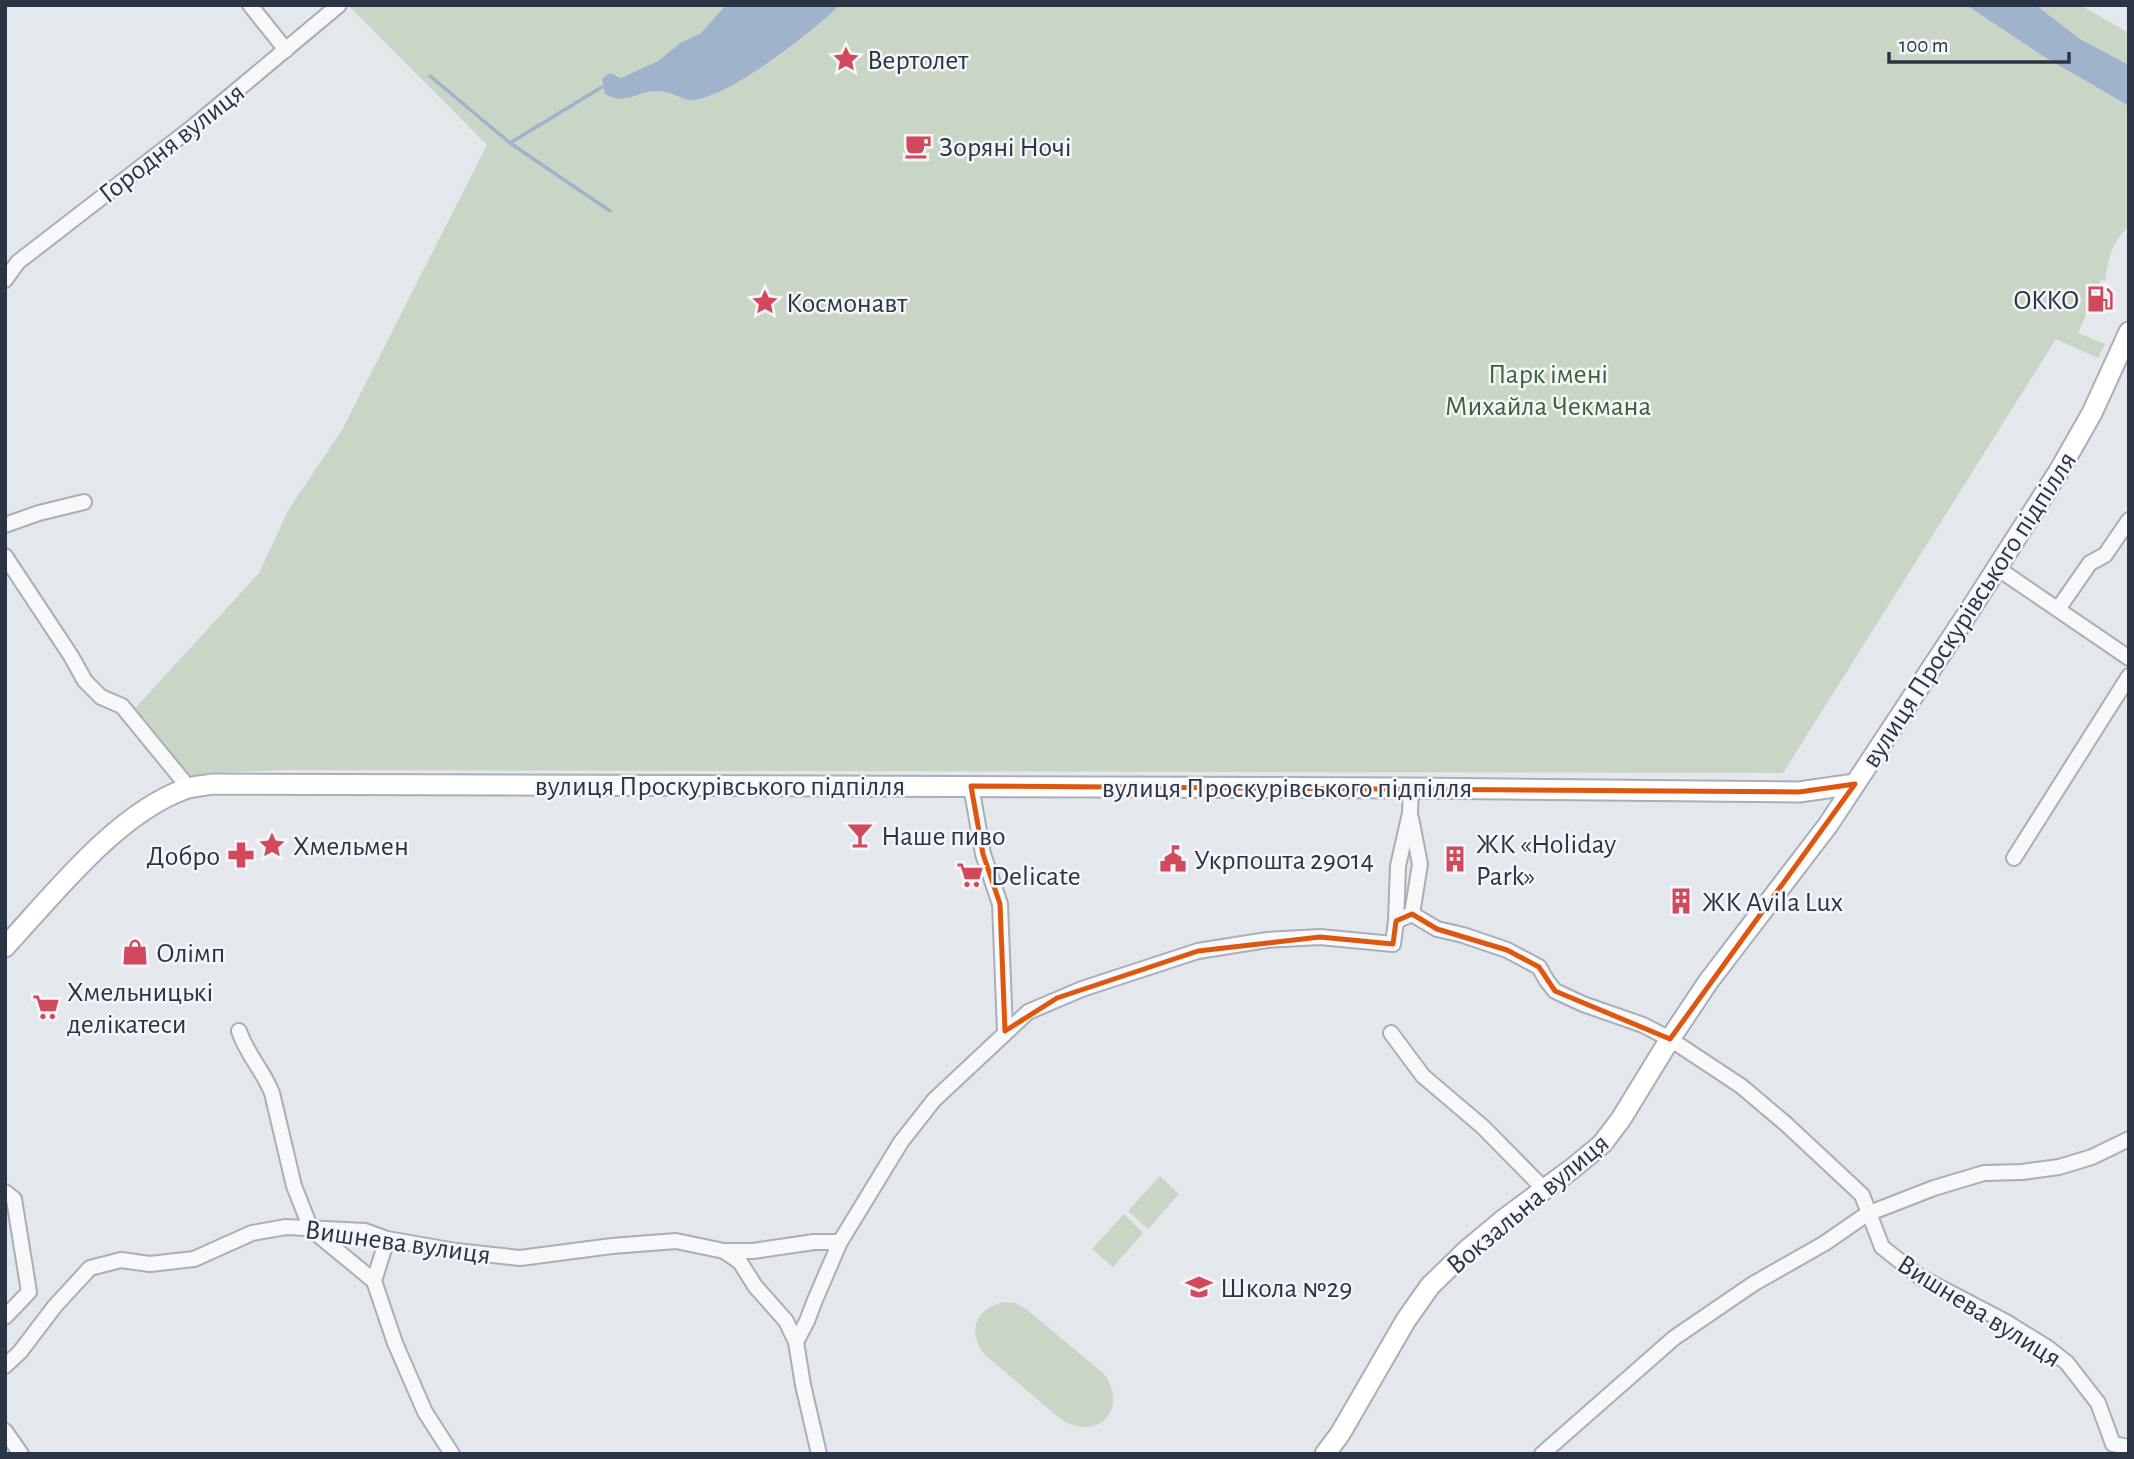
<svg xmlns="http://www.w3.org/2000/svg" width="2134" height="1459" viewBox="0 0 2134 1459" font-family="'Alegreya Sans',sans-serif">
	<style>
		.green { fill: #c9d6c5 }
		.water { fill: #9fb4cc }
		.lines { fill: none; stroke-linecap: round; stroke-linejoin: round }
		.stream { stroke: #9fb4cc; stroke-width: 3.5 }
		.street-casing { stroke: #a9aeb7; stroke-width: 18 }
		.secondary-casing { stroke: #a9aeb7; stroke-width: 23 }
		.street { stroke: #f7f8fa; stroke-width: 14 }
		.secondary { stroke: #fff; stroke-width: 19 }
		.marked { fill: none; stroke: #df570f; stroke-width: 5; stroke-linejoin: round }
		.labels { text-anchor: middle; stroke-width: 5; stroke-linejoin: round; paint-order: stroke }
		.poi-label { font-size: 28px; fill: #2b3445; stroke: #f4f6f9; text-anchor: start }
		.street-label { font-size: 28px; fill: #2b3445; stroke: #f4f6f9 }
		.park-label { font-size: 28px; fill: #3f6138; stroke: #f4f6f9 }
	</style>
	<rect width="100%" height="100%" fill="#e4e7ec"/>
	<g class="green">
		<path d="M352,5H726L701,33L680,43L658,61L621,78L616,75L624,100C640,92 658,86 676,94C683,97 688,101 696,100C703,99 710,95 716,92C761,73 804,39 840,5H1966L2044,56L2129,106V226C2112,242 2108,259 2105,281L2101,280L2078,333L2105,344L2098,358L2056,339L1783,773L286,770L206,773L182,780L129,715L259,573L289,509L342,430L487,145L350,7Z"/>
		<path d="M2036,5H2080L2129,33V65L2080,39Z"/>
		<path d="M1160,1176L1179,1194L1148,1229L1128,1211Z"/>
		<path d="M1124,1214L1143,1233L1113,1267L1092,1249Z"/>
		<path d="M1004,1302L1016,1303L1026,1309L1104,1374C1129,1408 1099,1442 1062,1420L985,1355C967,1332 974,1309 1004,1302Z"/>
	</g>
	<g class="water">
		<path d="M726,5H840C809,35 737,91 696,100C686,103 672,90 656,91C633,92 628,106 605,94L602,79L610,73L621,78L658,61L680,43L701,33Z"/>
		<path d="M1966,5H2036L2080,39L2129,65V106L2043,56Z"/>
	</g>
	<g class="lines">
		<g class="stream">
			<path d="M430,76L510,143L602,87"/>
			<path d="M510,143L610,211"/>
		</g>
		<g class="street-casing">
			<g id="street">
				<path d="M250,5L286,50"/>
				<path d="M5,280L18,262L194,126L339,5"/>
				<path d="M5,525L39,513L84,502"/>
				<path d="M5,556L71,656L85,681L101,697L122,706L189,788"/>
				<path d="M1997,568L2129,658"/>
				<path d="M2058,609L2090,563L2105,555L2129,520"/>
				<path d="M971,786L983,854L1000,904L1005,1031"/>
				<path d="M1411,818L1420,864L1412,914"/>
				<path d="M2014,858L2129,676"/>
				<path d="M1396,921L1398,866L1410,813L1411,788"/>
				<path d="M239,1031C247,1055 263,1070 272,1093L294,1186L311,1229L374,1281L395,1343L425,1412L452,1454"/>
				<path d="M1391,1033L1423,1076L1483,1127L1544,1189"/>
				<path d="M5,1192L14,1199L29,1292L5,1317"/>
				<path d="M724,1251L740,1262L755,1286L786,1321L796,1342L803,1385L819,1454"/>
				<path d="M374,1281L387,1239"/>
				<path d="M796,1342L807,1321L815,1300L840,1242L901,1142L934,1100L1028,1012L1082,989L1198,951L1267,940L1320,937L1393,944L1396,921L1412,914L1437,929L1463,935L1507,950L1539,967L1547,981L1555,991L1583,1004L1643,1025L1670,1039L1741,1086L1786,1124L1862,1195L1882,1247L1920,1277L2006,1322L2048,1348L2067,1363L2098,1403L2113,1444L2129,1447"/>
				<path d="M5,1366L20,1352L55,1306L90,1268L121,1260L150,1264L194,1259L252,1233L286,1227L365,1231L387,1239L456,1251L520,1258L612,1246L676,1241L724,1251H753L814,1242H840"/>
				<path d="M5,1431L21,1454"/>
				<path d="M1542,1454L1674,1338L1753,1284L1825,1243L1867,1214L1934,1188L1984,1173L2022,1172L2059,1167L2092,1157L2129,1139"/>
			</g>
		</g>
		<g class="secondary-casing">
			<g id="secondary">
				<path d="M5,947C54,894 116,814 185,789C194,786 203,786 212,784L1411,788L1799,792L1855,784"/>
				<path d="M1325,1454L1340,1434L1406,1320L1430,1286L1468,1249L1503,1220L1573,1168L1602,1144L1621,1119L1670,1039L1708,982L1828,825L1970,610L2059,471L2092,413L2129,332"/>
			</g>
		</g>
		<use href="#street" class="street"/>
		<use href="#secondary" class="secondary"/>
	</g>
	<path class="marked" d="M1855,784L1670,1039L1555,991L1539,967L1507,950L1437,929L1412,914L1396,921L1393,944L1320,937L1198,951L1057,998L1005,1031L1000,904L983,854L971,786L1799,792Z"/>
	<defs>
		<g id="sight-bare" transform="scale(2.1)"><path d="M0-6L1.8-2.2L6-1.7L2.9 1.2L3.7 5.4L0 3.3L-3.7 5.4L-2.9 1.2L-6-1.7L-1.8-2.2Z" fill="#d1495b" stroke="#f4f6f9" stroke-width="2.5" paint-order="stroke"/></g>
		<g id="cafe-bare" transform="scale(2.1)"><path d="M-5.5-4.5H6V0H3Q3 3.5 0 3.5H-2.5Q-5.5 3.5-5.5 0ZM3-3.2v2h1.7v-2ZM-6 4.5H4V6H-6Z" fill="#d1495b" stroke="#f4f6f9" stroke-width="2.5" paint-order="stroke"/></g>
		<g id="fuel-bare" transform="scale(2.1)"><path d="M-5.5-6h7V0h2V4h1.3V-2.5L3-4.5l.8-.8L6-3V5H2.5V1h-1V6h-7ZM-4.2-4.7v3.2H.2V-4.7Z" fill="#d1495b" stroke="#f4f6f9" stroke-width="2.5" paint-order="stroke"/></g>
		<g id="bar-bare" transform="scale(2.1)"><path d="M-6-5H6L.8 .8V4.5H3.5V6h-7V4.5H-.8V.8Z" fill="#d1495b" stroke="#f4f6f9" stroke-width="2.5" paint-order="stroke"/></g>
		<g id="pharmacy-bare" transform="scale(2.1)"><path d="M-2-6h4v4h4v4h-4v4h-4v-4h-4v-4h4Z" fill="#d1495b" stroke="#f4f6f9" stroke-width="2.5" paint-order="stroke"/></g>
		<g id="civic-bare" transform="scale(2.1)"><path d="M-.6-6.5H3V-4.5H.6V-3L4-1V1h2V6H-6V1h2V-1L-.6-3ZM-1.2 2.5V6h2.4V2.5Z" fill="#d1495b" stroke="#f4f6f9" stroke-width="2.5" paint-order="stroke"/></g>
		<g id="building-bare" transform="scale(2.1)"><path d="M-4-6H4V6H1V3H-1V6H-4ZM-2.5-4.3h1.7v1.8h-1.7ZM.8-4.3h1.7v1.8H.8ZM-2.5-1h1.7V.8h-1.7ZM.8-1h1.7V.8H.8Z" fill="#d1495b" stroke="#f4f6f9" stroke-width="2.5" paint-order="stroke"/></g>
		<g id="supermarket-bare" transform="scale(2.1)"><path d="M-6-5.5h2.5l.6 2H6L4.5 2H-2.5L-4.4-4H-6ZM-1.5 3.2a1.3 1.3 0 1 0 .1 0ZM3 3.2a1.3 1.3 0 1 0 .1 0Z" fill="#d1495b" stroke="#f4f6f9" stroke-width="2.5" paint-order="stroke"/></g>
		<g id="shop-bare" transform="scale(2.1)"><path d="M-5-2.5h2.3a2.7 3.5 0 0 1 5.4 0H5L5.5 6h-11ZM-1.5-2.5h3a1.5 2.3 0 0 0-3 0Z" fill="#d1495b" stroke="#f4f6f9" stroke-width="2.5" paint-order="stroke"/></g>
		<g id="school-bare" transform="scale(2.1)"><path d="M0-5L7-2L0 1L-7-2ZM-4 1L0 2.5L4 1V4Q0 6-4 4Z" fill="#d1495b" stroke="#f4f6f9" stroke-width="2.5" paint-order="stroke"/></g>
	</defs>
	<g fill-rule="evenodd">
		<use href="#sight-bare" x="846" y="59"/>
		<use href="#cafe-bare" x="918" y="146"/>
		<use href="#fuel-bare" x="2100" y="299"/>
		<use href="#sight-bare" x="765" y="302"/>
		<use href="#bar-bare" x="860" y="835"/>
		<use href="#sight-bare" x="272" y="845"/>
		<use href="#pharmacy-bare" x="241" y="855"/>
		<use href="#civic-bare" x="1173" y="859"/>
		<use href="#building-bare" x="1455" y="859"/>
		<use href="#supermarket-bare" x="970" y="875"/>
		<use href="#building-bare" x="1681" y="901"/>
		<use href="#shop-bare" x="135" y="952"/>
		<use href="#supermarket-bare" x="46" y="1007"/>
		<use href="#school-bare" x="1199" y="1287"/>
	</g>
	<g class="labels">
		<g class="poi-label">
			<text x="867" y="69">Вертолет</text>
			<text x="939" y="156">Зоряні Ночі</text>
			<text x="2079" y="309" text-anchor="end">OKKO</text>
			<text x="786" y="312">Космонавт</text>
			<text x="881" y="845">Наше пиво</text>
			<text x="1476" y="853">ЖК «Holiday<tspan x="1476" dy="32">Park»</tspan></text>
			<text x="293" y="855">Хмельмен</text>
			<text x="220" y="865" text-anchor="end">Добро</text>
			<text x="1194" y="869">Укрпошта 29014</text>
			<text x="991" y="885">Delicate</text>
			<text x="1702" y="911">ЖК Avila Lux</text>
			<text x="156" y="962">Олімп</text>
			<text x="67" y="1001">Хмельницькі<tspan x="67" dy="32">делікатеси</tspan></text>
			<text x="1220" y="1297">Школа №29</text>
		</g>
		<g class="street-label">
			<text transform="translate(171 142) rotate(-38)" y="10">Городня вулиця</text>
			<text transform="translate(1968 609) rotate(-57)" y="10">вулиця Проскурівського підпілля</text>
			<text x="720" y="795">вулиця Проскурівського підпілля</text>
			<text x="1287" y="797">вулиця Проскурівського підпілля</text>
			<text transform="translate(1527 1203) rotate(-40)" y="10">Вокзальна вулиця</text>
			<text transform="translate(398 1241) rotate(8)" y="10">Вишнева вулиця</text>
			<text transform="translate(1980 1310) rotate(32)" y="10">Вишнева вулиця</text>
		</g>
		<g class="park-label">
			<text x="1548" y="383">Парк імені<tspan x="1548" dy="32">Михайла Чекмана</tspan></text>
		</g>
	</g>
	<rect width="2134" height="1459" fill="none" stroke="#2b3445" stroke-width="14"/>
	<path d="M1889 52v10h180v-10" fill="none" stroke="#2b3445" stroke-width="3.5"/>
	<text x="1899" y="52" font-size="21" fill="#2b3445" stroke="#f4f6f9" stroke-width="5" paint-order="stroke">100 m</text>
</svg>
